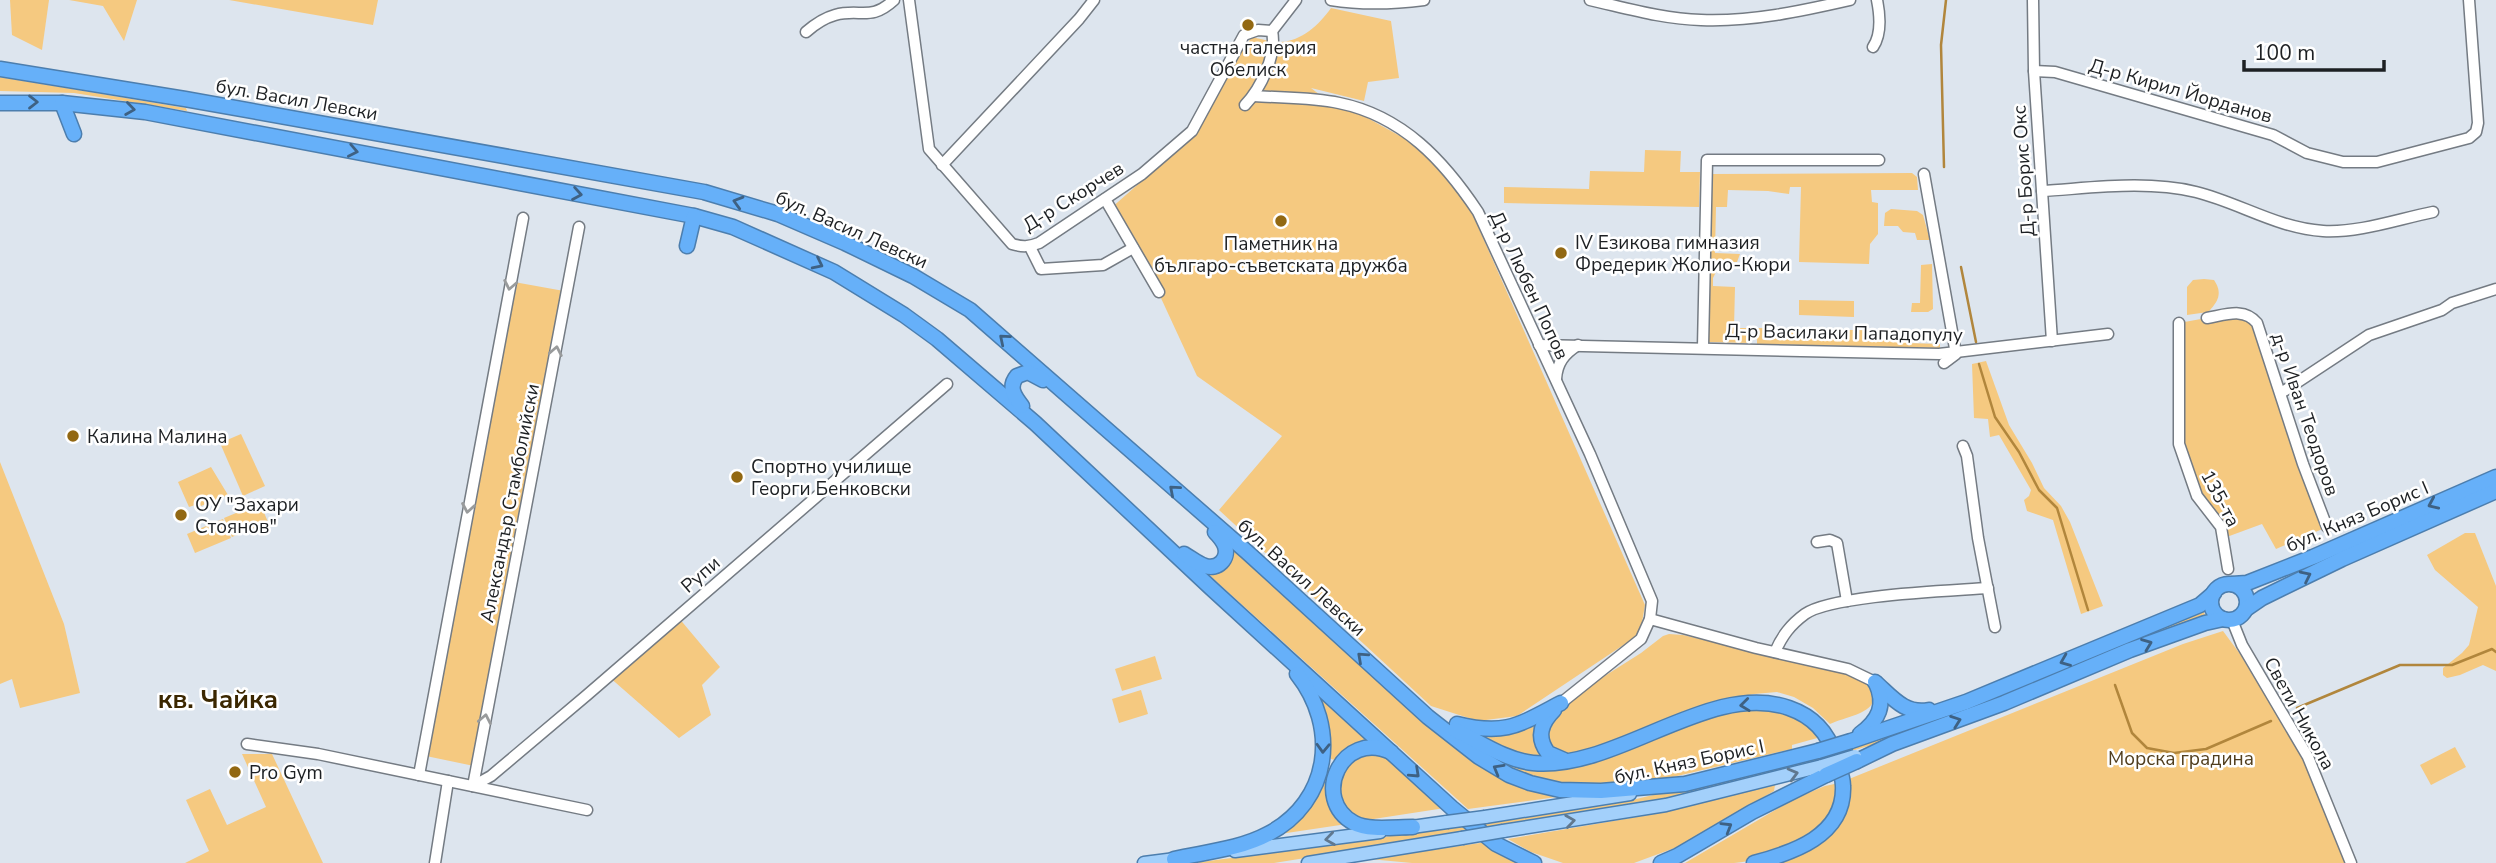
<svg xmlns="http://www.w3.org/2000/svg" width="2496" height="863" viewBox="0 0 2496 863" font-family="'Nunito Sans',sans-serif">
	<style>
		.green { fill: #f5c980 }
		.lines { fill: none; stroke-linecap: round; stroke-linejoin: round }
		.stream { stroke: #b1863c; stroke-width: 2.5 }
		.minor-casing { stroke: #747b83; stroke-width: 13 }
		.major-casing { stroke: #4c7eae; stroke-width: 15 }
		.highway-casing { stroke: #4c7eae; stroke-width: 17 }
		.minor { stroke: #fff; stroke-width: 10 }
		.major { stroke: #a3d0fb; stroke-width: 12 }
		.highway { stroke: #66b0f9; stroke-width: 14 }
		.major-bridge-casing { stroke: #4c7eae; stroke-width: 15; stroke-linecap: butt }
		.highway-bridge-casing { stroke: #4c7eae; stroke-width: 17; stroke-linecap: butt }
		.major-bridge { stroke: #a3d0fb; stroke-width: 12 }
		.highway-bridge { stroke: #66b0f9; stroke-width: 14 }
		.oneway { stroke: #3e6183 }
		.oneway2 { stroke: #999b9c }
		.oneway3 { stroke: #60788f }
		.poi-dot { fill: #926812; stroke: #fff; stroke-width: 2.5 }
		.labels { text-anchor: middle; stroke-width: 5; stroke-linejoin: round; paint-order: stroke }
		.poi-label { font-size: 19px; fill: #1d2023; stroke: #fff; text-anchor: start }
		.street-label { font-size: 19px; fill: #1d2023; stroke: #fff }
		.park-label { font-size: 19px; fill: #513e1e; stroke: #fff }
		.district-label { font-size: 26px; font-weight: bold; fill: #3b2700; stroke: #fff }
	</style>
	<rect width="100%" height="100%" fill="#dde5ee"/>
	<g class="green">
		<path d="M10,0H49L42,50L12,35Z"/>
		<path d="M69,0H137L124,41L103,6Z"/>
		<path d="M229,0H378L373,25Z"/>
		<path d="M1331,8L1391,21L1399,78L1368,82L1364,101L1311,88L1333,105L1364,116L1409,141L1444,174L1472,213L1645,605L1640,634L1517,716L1478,721L1431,706L1219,510L1282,436L1197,376L1154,283L1110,209L1195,134L1241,52L1252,37C1261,39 1271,42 1280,42C1302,41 1319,25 1331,8Z"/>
		<path d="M0,77L186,108L187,111L74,93L0,91Z"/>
		<path d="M1645,150L1681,151L1680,172H1700L1699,207L1504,203V187L1589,189L1590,171L1644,172Z"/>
		<path d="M1912,173L1917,177L1918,190H1871L1872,202L1878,203V234L1870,244L1869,264L1799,262L1801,187H1790L1789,194L1768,191L1728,190L1727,207H1716L1715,253L1740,254L1737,262H1721L1713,278V286L1735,287L1734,328H1749V343L1708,342L1710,174Z"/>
		<path d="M1891,209L1917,211L1923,215L1930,240H1917L1915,233L1903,232L1898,226H1884L1885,213Z"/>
		<path d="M1932,264L1933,309L1928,312H1911L1912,303H1920L1921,265Z"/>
		<path d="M2204,279L2214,280C2223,293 2218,302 2208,312L2187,315V287L2193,280Z"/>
		<path d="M514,282L564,291L474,766L426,756Z"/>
		<path d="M1799,300L1854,301V317L1799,315Z"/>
		<path d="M2239,312L2251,316L2327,527L2276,549L2262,524L2224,538L2197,496L2179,444V323Z"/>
		<path d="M1757,328L1903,331L1908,343L1940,344V348L1757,344Z"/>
		<path d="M1986,361L2009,425L2032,463L2044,488L2061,506L2070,522L2103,606L2081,614L2053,520L2027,511L2024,500L2029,496L2031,490L1999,435L1990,437L1988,419L1974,418L1972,364Z"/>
		<path d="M241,434L265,486L243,496L220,443Z"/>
		<path d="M0,462L64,624L80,693L20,708L12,679L0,684Z"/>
		<path d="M211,467L228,495L196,508L195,505L189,507L178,482Z"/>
		<path d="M260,503L268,522L232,537L224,518Z"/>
		<path d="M223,519L231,538L195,553L187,534Z"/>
		<path d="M2465,533H2475L2496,586V671L2483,665L2460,675L2447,678L2443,675V668L2462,653L2469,645L2478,607L2435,570L2427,555Z"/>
		<path d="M1231,545L1473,759L1507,781L1557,797L1468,809L1207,573Z"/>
		<path d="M2202,608L2206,617L1924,727L1872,745L1748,781L1638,805L1274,863H1193L1324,846L1632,800L1827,754Z"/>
		<path d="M678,617L720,667L702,685L711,715L679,738L608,676Z"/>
		<path d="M2223,631L2240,654L2301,755L2345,863H1769L1817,845L1849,779L2183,644Z"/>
		<path d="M1669,634L1683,635L1856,676C1866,680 1873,684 1874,695C1876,714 1843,717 1830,724L1813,708L1794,697L1777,692L1754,694L1688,710L1602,749L1567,756L1551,747L1547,736L1551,718L1592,684L1641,653L1663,636Z"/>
		<path d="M1155,656L1162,679L1122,691L1115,669Z"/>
		<path d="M1141,690L1148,714L1119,723L1112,699Z"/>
		<path d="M1316,690L1372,741L1347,750L1335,760L1331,759L1328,756L1326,717Z"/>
		<path d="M1733,709L1790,710L1821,737L1792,745V749L1660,780L1613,786L1553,783L1517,772L1480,750L1577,766L1604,759L1662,733Z"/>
		<path d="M1531,724L1536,728L1548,758L1515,756L1476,733Z"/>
		<path d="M2455,747L2466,767L2431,785L2420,765Z"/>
		<path d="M1380,751L1445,808L1367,820L1352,815L1341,801L1339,780L1349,759Z"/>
		<path d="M242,754H272L323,863H185L209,851L186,800L210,789L227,825L266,807Z"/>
		<path d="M1325,769L1333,771L1347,824L1280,834Z"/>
		<path d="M1839,783C1838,794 1835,811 1828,820C1812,841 1761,861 1734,863C1718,863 1701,863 1685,863L1794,799L1825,786Z"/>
		<path d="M1775,785L1774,791L1680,846L1634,863H1563L1531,852L1508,839L1654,814Z"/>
		<path d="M1487,842L1522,863H1412L1369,859Z"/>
	</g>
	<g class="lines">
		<g class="stream">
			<path d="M1944,167L1941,45L1946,0"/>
			<path d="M1961,267L1976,342"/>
			<path d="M1979,364L1995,417L2019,452L2039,490L2057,508L2088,610"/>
			<path d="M2115,685L2132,733L2147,748L2174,753L2206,749L2271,721"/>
			<path d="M2297,708L2400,665H2452L2492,649L2496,652"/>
		</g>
		<g class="minor-casing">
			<g id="minor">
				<path d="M909,0L929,149L1012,244C1022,247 1029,247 1039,243L1142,174L1192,131L1244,35L1258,30L1272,31"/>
				<path d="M1331,0C1362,5 1393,4 1424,0"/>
				<path d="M1590,0C1626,8 1663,19 1701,20C1751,22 1802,11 1850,0"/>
				<path d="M2033,0L2034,71L2052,341"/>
				<path d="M1272,31L1296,0"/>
				<path d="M806,32C814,25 824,18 835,15C861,8 870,22 894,0"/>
				<path d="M1873,47C1882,34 1880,15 1877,0"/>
				<path d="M2034,71L2055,72L2273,135L2307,153L2343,162H2377L2469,138L2476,132L2478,123L2469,0"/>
				<path d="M1254,96C1282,98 1312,97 1339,103C1403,116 1444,161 1478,212L1590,454L1652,601L1650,619L1641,639L1561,703"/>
				<path d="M1245,105C1261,88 1277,55 1272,31"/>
				<path d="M942,165L1079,19L1094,0"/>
				<path d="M1924,174L1956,354L1944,363"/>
				<path d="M2042,191C2092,188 2146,180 2196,192C2240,203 2277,228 2323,231C2359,233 2398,219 2433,212"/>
				<path d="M1105,199L1159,292"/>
				<path d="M1030,247L1041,269L1103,265L1133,248"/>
				<path d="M2207,318C2225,315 2244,307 2257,323L2303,464L2327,527"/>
				<path d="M2179,323V444L2197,496L2221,527L2228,569"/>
				<path d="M1539,345L1939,354L2108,334"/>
				<path d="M1703,347L1707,160H1879"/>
				<path d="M1556,379C1557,363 1564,354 1578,345"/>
				<path d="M2281,393L2369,335L2442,310L2452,303L2496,289"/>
				<path d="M1963,446L1967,456L1978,538L1995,627"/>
				<path d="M1817,542L1830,540L1837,543L1847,601"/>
				<path d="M1650,619L1756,648L1848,669L1875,682"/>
				<path d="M2232,620L2242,645L2308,757L2351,863"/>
				<path d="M1775,652C1782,636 1790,625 1805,614C1832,595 1949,591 1988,588"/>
				<path d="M247,744L318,754L587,810"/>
				<path d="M419,775L523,218"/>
				<path d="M473,786L491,776L587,695L947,384"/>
				<path d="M473,786L579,227"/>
				<path d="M435,863L448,781"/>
			</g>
		</g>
		<g class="major-casing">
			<g id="major">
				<path d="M1485,817L1630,794"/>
				<path d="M1405,828L1447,822"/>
				<path d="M1503,831L1666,805L1822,766"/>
				<path d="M1235,851L1380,832"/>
				<path d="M1144,863L1183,858"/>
				<path d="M1308,863L1462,838"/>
			</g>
		</g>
		<g class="highway-casing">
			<g id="highway">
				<path d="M0,69L185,99L704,192L778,214L845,243L913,276L970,310L1247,552L1428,717L1479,757L1509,775L1530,783L1560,790L1601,791L1685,784L1818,751"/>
				<path d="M0,103H62L145,112L694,216L733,227L834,272L904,315L937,339L1035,423L1211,588L1452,808L1496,844L1534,863"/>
				<path d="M62,103L74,134"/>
				<path d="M687,246L694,216"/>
				<path d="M1022,406C1014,396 1008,387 1017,376L1028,372L1043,380"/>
				<path d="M1184,554C1191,558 1198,564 1205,566C1218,570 1229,559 1225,546C1223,541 1219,536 1215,532"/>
				<path d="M2232,584L2247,583L2313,557L2496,477"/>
				<circle cx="2229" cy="602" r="18"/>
				<path d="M2246,609L2262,598L2342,559L2496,491"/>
				<path d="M1875,682C1892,697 1905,715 1929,710"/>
				<path d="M1554,710C1541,723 1536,737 1548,753L1564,760"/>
				<path d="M1457,724C1505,736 1519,725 1561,703"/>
				<path d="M1455,730C1480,742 1505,760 1533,763C1617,771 1710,680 1789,708C1812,716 1828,732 1835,756C1838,765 1843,776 1843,786C1845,836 1792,853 1754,863"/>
				<path d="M1860,734C1879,720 1886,705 1876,683"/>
				<path d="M1851,741L1966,702L2200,605L2214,593"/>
				<path d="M1391,752C1342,729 1310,799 1354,823C1369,831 1395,827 1413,827"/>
				<path d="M1857,761L1892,744L2004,703L2130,650L2205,623L2223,619"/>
				<path d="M1174,859C1205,852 1240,849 1268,834C1331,801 1339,727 1297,674"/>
				<path d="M1661,863L1677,856L1752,812L1826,775"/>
			</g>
		</g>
		<use href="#minor" class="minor"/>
		<use href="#major" class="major"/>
		<use href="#highway" class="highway"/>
		<g class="major-bridge-casing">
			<g id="major-bridge">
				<path d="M1822,766L1855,756"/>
				<path d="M1447,822L1485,817"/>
				<path d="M1462,838L1503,831"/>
			</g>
		</g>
		<g class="highway-bridge-casing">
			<g id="highway-bridge">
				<path d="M1818,751L1851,741"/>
				<path d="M1826,775L1857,761"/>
			</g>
		</g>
		<use href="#major-bridge" class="major-bridge"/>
		<use href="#highway-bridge" class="highway-bridge"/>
	</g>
	<defs><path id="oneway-chevron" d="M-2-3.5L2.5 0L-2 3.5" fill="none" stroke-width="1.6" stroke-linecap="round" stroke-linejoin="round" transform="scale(1.75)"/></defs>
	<g class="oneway">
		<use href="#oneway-chevron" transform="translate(33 102)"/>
		<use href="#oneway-chevron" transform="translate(130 109) rotate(8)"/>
		<use href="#oneway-chevron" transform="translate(353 151) rotate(11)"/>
		<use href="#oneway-chevron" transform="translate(577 194) rotate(10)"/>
		<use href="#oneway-chevron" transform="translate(738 202) rotate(-164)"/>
		<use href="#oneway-chevron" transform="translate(818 264) rotate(26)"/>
		<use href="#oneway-chevron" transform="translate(1004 339) rotate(-140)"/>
		<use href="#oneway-chevron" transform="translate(1174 490) rotate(-139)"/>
		<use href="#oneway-chevron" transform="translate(2433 504) rotate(156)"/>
		<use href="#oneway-chevron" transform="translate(2306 576) rotate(-26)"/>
		<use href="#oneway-chevron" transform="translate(2147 644) rotate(-21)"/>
		<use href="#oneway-chevron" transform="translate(1362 657) rotate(-138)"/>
		<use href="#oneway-chevron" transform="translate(2065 661) rotate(158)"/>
		<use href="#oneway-chevron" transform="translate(1745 705) rotate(173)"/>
		<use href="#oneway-chevron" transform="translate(1956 721) rotate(-20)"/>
		<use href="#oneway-chevron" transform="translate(1323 748) rotate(92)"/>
		<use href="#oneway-chevron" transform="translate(1498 769) rotate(-150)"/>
		<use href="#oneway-chevron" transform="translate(1415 773) rotate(43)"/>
		<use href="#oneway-chevron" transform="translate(1727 827) rotate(-31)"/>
	</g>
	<g class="oneway2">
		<use href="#oneway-chevron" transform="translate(510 285) rotate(101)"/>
		<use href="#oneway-chevron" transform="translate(556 351) rotate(-79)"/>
		<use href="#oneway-chevron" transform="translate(468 508) rotate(100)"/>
		<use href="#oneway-chevron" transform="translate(485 719) rotate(-79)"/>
	</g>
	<g class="oneway3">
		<use href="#oneway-chevron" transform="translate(1793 774) rotate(-15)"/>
		<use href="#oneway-chevron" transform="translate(1570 821) rotate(-8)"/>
		<use href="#oneway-chevron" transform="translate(1330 839) rotate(172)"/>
	</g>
	<g class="poi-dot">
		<circle cx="1248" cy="25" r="7"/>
		<circle cx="1281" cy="221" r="7"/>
		<circle cx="1561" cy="253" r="7"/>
		<circle cx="73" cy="436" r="7"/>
		<circle cx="737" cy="477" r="7"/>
		<circle cx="181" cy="515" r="7"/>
		<circle cx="235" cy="772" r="7"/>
	</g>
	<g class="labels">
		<g class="poi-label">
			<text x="1248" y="54" text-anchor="middle">частна галерия<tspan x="1248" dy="22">Обелиск</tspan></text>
			<text x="1575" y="249">IV Езикова гимназия<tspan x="1575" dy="22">Фредерик Жолио-Кюри</tspan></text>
			<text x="1281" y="250" text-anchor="middle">Паметник на<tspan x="1281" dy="22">българо-съветската дружба</tspan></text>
			<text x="87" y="443">Калина Малина</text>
			<text x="751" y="473">Спортно училище<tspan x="751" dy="22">Георги Бенковски</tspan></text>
			<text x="195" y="511">ОУ "Захари<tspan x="195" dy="22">Стоянов"</tspan></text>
			<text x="249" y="779">Pro Gym</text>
		</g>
		<g class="street-label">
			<text transform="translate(2181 90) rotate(16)" y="7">Д-р Кирил Йорданов</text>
			<text transform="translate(297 99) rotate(10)" y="7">бул. Васил Левски</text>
			<text transform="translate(2023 171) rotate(-94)" y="7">Д-р Борис Окс</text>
			<text transform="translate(1073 196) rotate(-32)" y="7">Д-р Скорчев</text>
			<text transform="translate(852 229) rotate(24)" y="7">бул. Васил Левски</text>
			<text transform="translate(1530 285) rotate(65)" y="7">Д-р Любен Попов</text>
			<text transform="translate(1844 332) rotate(1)" y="7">Д-р Василаки Пападопулу</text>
			<text transform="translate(2306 414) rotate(71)" y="7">д-р Иван Теодоров</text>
			<text transform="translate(2221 498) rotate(62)" y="7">135-та</text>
			<text transform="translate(509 503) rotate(-79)" y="7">Александър Стамболийски</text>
			<text transform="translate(2357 516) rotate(-23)" y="7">бул. Княз Борис I</text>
			<text transform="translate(700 574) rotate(-41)" y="7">Рупи</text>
			<text transform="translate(1302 577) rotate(42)" y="7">бул. Васил Левски</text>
			<text transform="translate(2300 713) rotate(61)" y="7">Свети Никола</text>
			<text transform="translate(1689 761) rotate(-12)" y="7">бул. Княз Борис I</text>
		</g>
		<g class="park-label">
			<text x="2181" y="765">Морска градина</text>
		</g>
		<g class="district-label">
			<text x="218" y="708">кв. Чайка</text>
		</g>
	</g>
	<path d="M2244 60v10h140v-10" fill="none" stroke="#1d2023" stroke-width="3.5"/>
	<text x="2254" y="60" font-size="21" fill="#1d2023" stroke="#ffffff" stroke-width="5" paint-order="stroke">100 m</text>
</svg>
